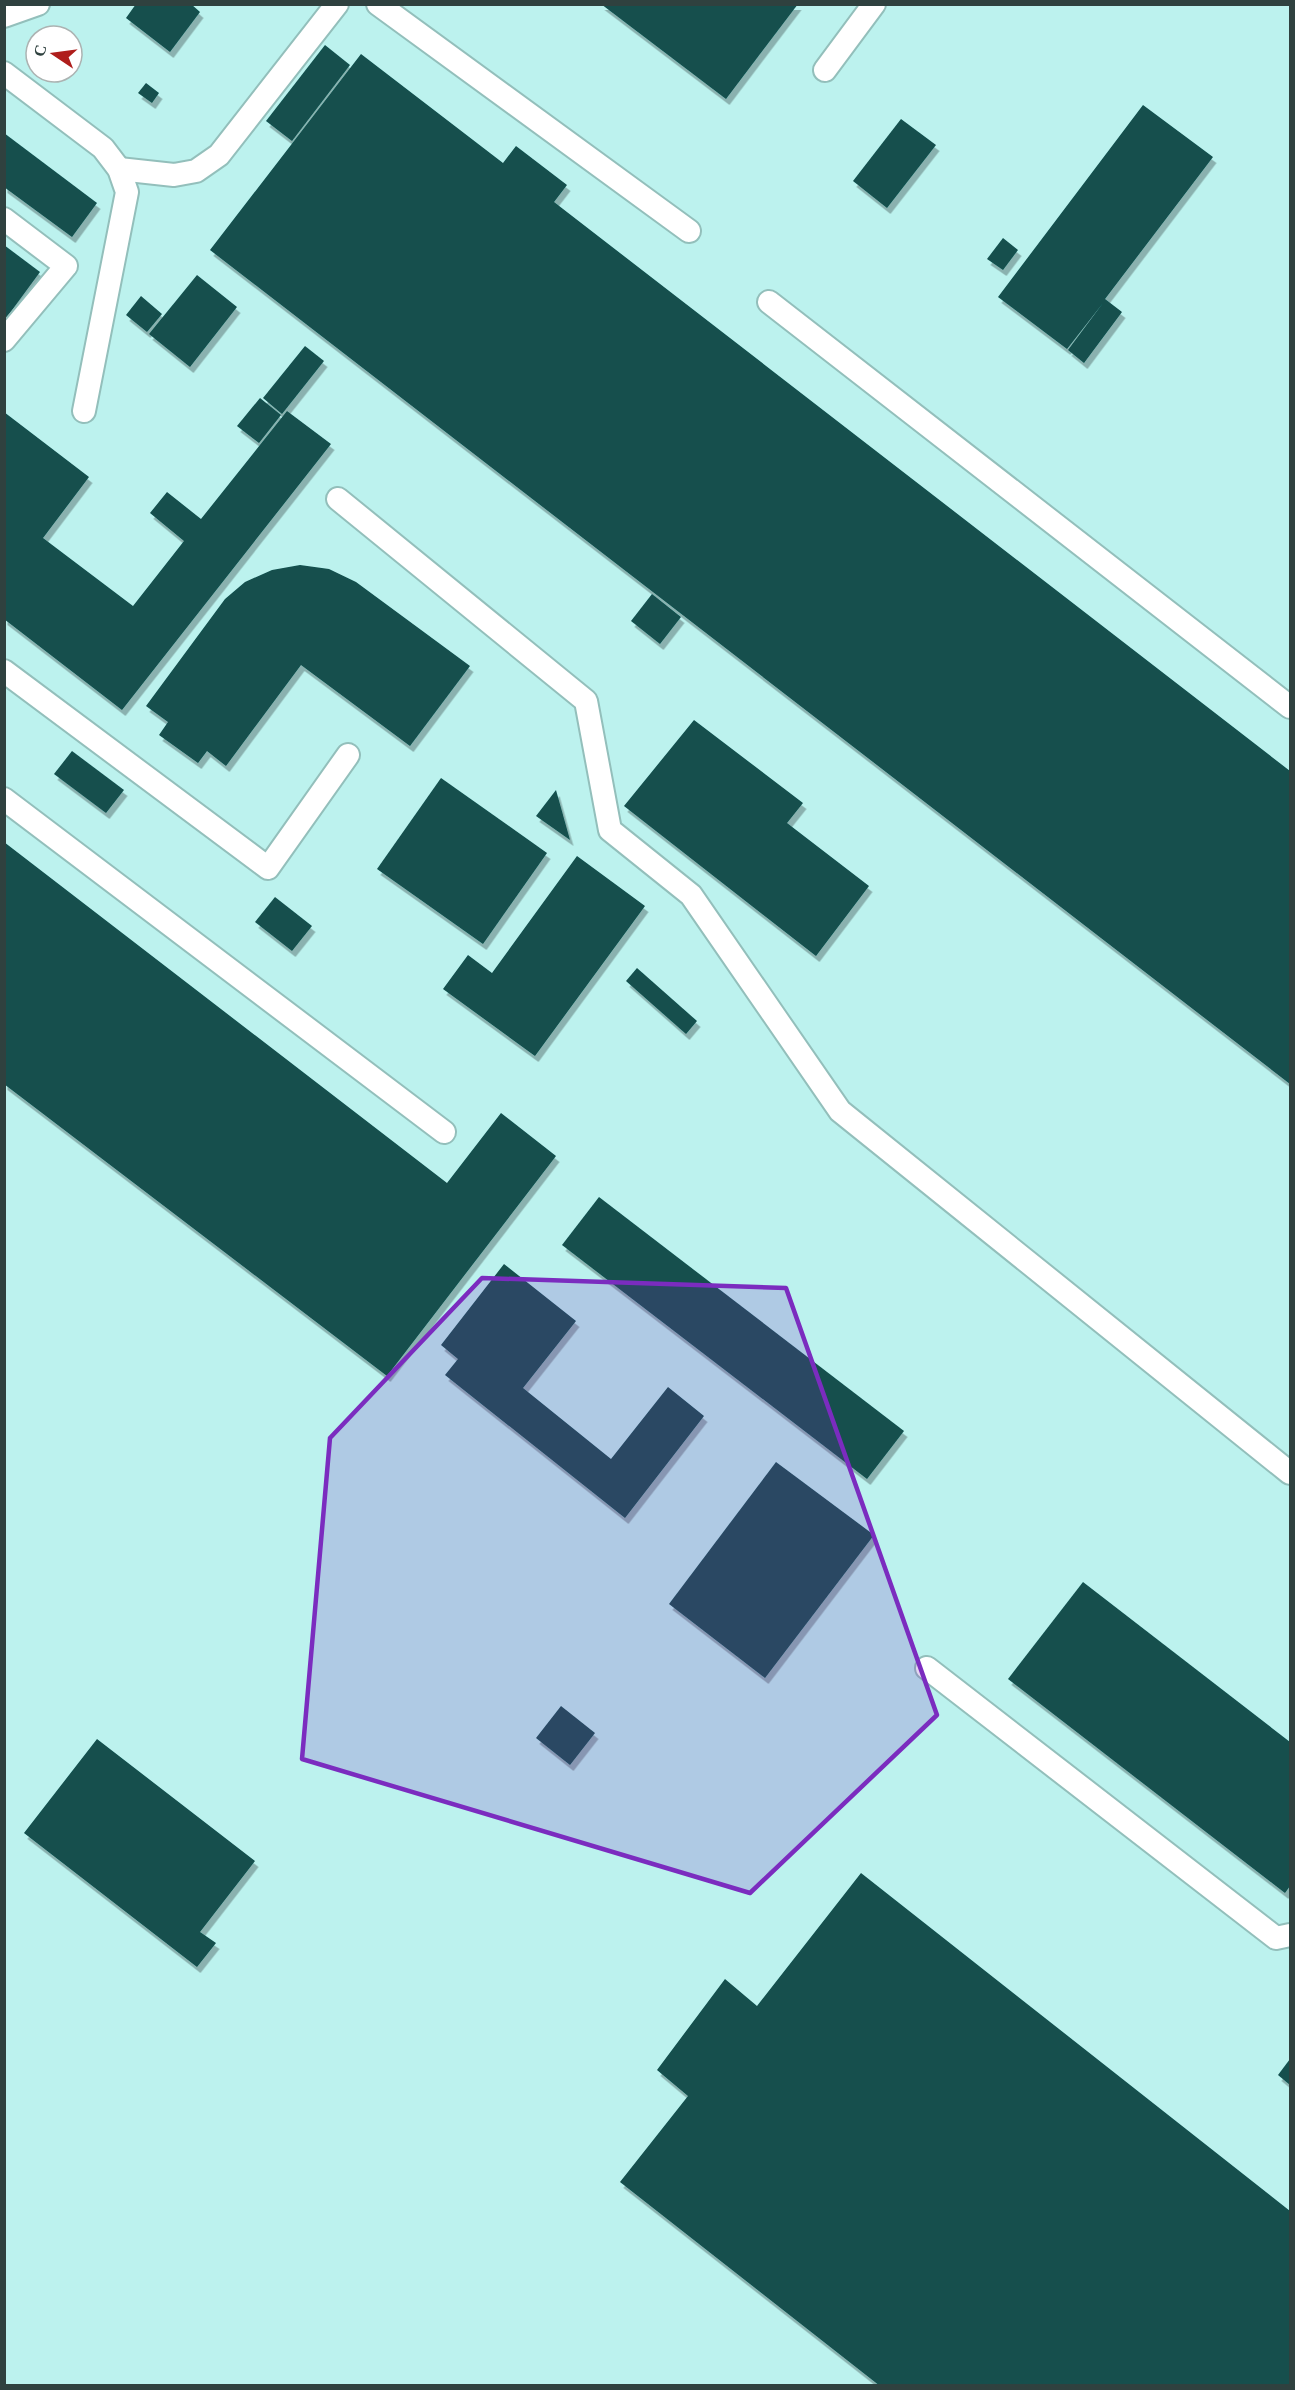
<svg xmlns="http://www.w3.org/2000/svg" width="1295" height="2390" viewBox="0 0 1295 2390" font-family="'Times New Roman',serif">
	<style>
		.built { fill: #bcf2ee; fill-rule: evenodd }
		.building { fill: #124f4d; filter: url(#shadow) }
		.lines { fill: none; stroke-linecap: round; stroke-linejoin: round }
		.service-casing { stroke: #93bfbb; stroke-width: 26 }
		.service { stroke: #fff; stroke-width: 22 }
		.marked { fill: #7b2cbf; fill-opacity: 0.2; stroke: #7b2cbf; stroke-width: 4.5; stroke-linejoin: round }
	</style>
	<defs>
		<filter id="shadow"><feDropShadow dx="3.5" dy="6" stdDeviation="0" flood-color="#0004"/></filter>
	</defs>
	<rect width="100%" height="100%" fill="#cffcf9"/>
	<path class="built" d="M5,5H1290V2385H5ZM36,36H72V72H36Z"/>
	<g class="building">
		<path d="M136,4H191L200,12L170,52L126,18Z"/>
		<path d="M601,4H798L726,99Z"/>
		<path d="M325,45L350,65L292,141L266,121Z"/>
		<path d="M361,54L503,163L516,146L567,185L554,202L1290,771V1084L210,250Z"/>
		<path d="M146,83L159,93L152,103L138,93Z"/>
		<path d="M1143,105L1213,157L1105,299L1122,312L1084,363L1068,350L1103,303L1067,349L998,297Z"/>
		<path d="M901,119L936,145L887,208L853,181Z"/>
		<path d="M4,133L97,203L72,237L4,187Z"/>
		<path d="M1003,238L1018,250L1003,270L987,259Z"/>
		<path d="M4,245L40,272L4,321Z"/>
		<path d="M197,275L237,307L190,367L149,334Z"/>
		<path d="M141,296L162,314L147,332L126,315Z"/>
		<path d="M305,346L324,361L282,414L263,398Z"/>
		<path d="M260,398L281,415L259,443L237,426Z"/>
		<path d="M287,411L331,444L122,710L4,619V412L89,477L43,538L133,606L184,541L150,513L167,492L201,519Z"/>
		<path d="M300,565L329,569L356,582L470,666L410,746L301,665L226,766L207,751L198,763L159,735L168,722L146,706L225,599L245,582L272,570Z"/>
		<path d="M652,594L681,617L660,644L631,621Z"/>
		<path d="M694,720L803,803L787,823L869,886L816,956L624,806Z"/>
		<path d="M72,751L124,790L106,813L54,774Z"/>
		<path d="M441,778L547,853L483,944L377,869Z"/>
		<path d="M556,790L570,840L536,816Z"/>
		<path d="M4,842L447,1183L501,1113L556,1156L387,1376L4,1084Z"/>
		<path d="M577,856L645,906L535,1056L443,989L468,955L492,973Z"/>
		<path d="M275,897L312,926L292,951L255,922Z"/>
		<path d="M637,968L697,1021L686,1034L626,981Z"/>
		<path d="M599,1197L904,1431L867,1479L562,1245Z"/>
		<path d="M504,1264L576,1321L523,1388L611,1459L668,1387L704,1416L625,1518L445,1375L458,1359L441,1345Z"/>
		<path d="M776,1462L874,1535L765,1678L669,1604Z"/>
		<path d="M1083,1582L1290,1742V1886L1285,1893L1008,1679Z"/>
		<path d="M561,1706L595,1733L570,1765L536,1738Z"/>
		<path d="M97,1739L255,1861L200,1932L216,1943L197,1967L24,1833Z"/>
		<path d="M861,1873L1290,2211V2386H880L620,2182L688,2096L657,2070L725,1979L757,2006Z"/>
		<path d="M1290,2059V2085L1278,2075Z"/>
	</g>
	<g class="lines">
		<g class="service-casing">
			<g id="service">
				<path d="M378,4L689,231"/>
				<path d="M4,16L38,4"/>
				<path d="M825,70L874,4"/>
				<path d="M4,73L103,148L119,169L127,192L84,411"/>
				<path d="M119,169L174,175L196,171L219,155L337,4"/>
				<path d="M4,219L66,266L4,340"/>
				<path d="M769,302L1290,707"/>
				<path d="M338,499L586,701L610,830L691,895L840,1111L1290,1473"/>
				<path d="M4,671L268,868L348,755"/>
				<path d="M4,799L444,1132"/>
				<path d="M927,1668L1276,1938L1290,1935"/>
			</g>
		</g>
		<use href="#service" class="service"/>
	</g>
	<path class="marked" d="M482,1278L786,1288L937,1715L750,1893L302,1759L330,1438Z"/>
	<rect width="1295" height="2390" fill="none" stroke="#2f413f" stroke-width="12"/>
	<g transform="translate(54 54) rotate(283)"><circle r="28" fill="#ffffff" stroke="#acb3b2" stroke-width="1.5"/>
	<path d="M0-4.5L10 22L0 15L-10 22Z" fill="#af1e1c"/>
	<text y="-9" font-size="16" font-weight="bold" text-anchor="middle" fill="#2f413f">С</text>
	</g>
</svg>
